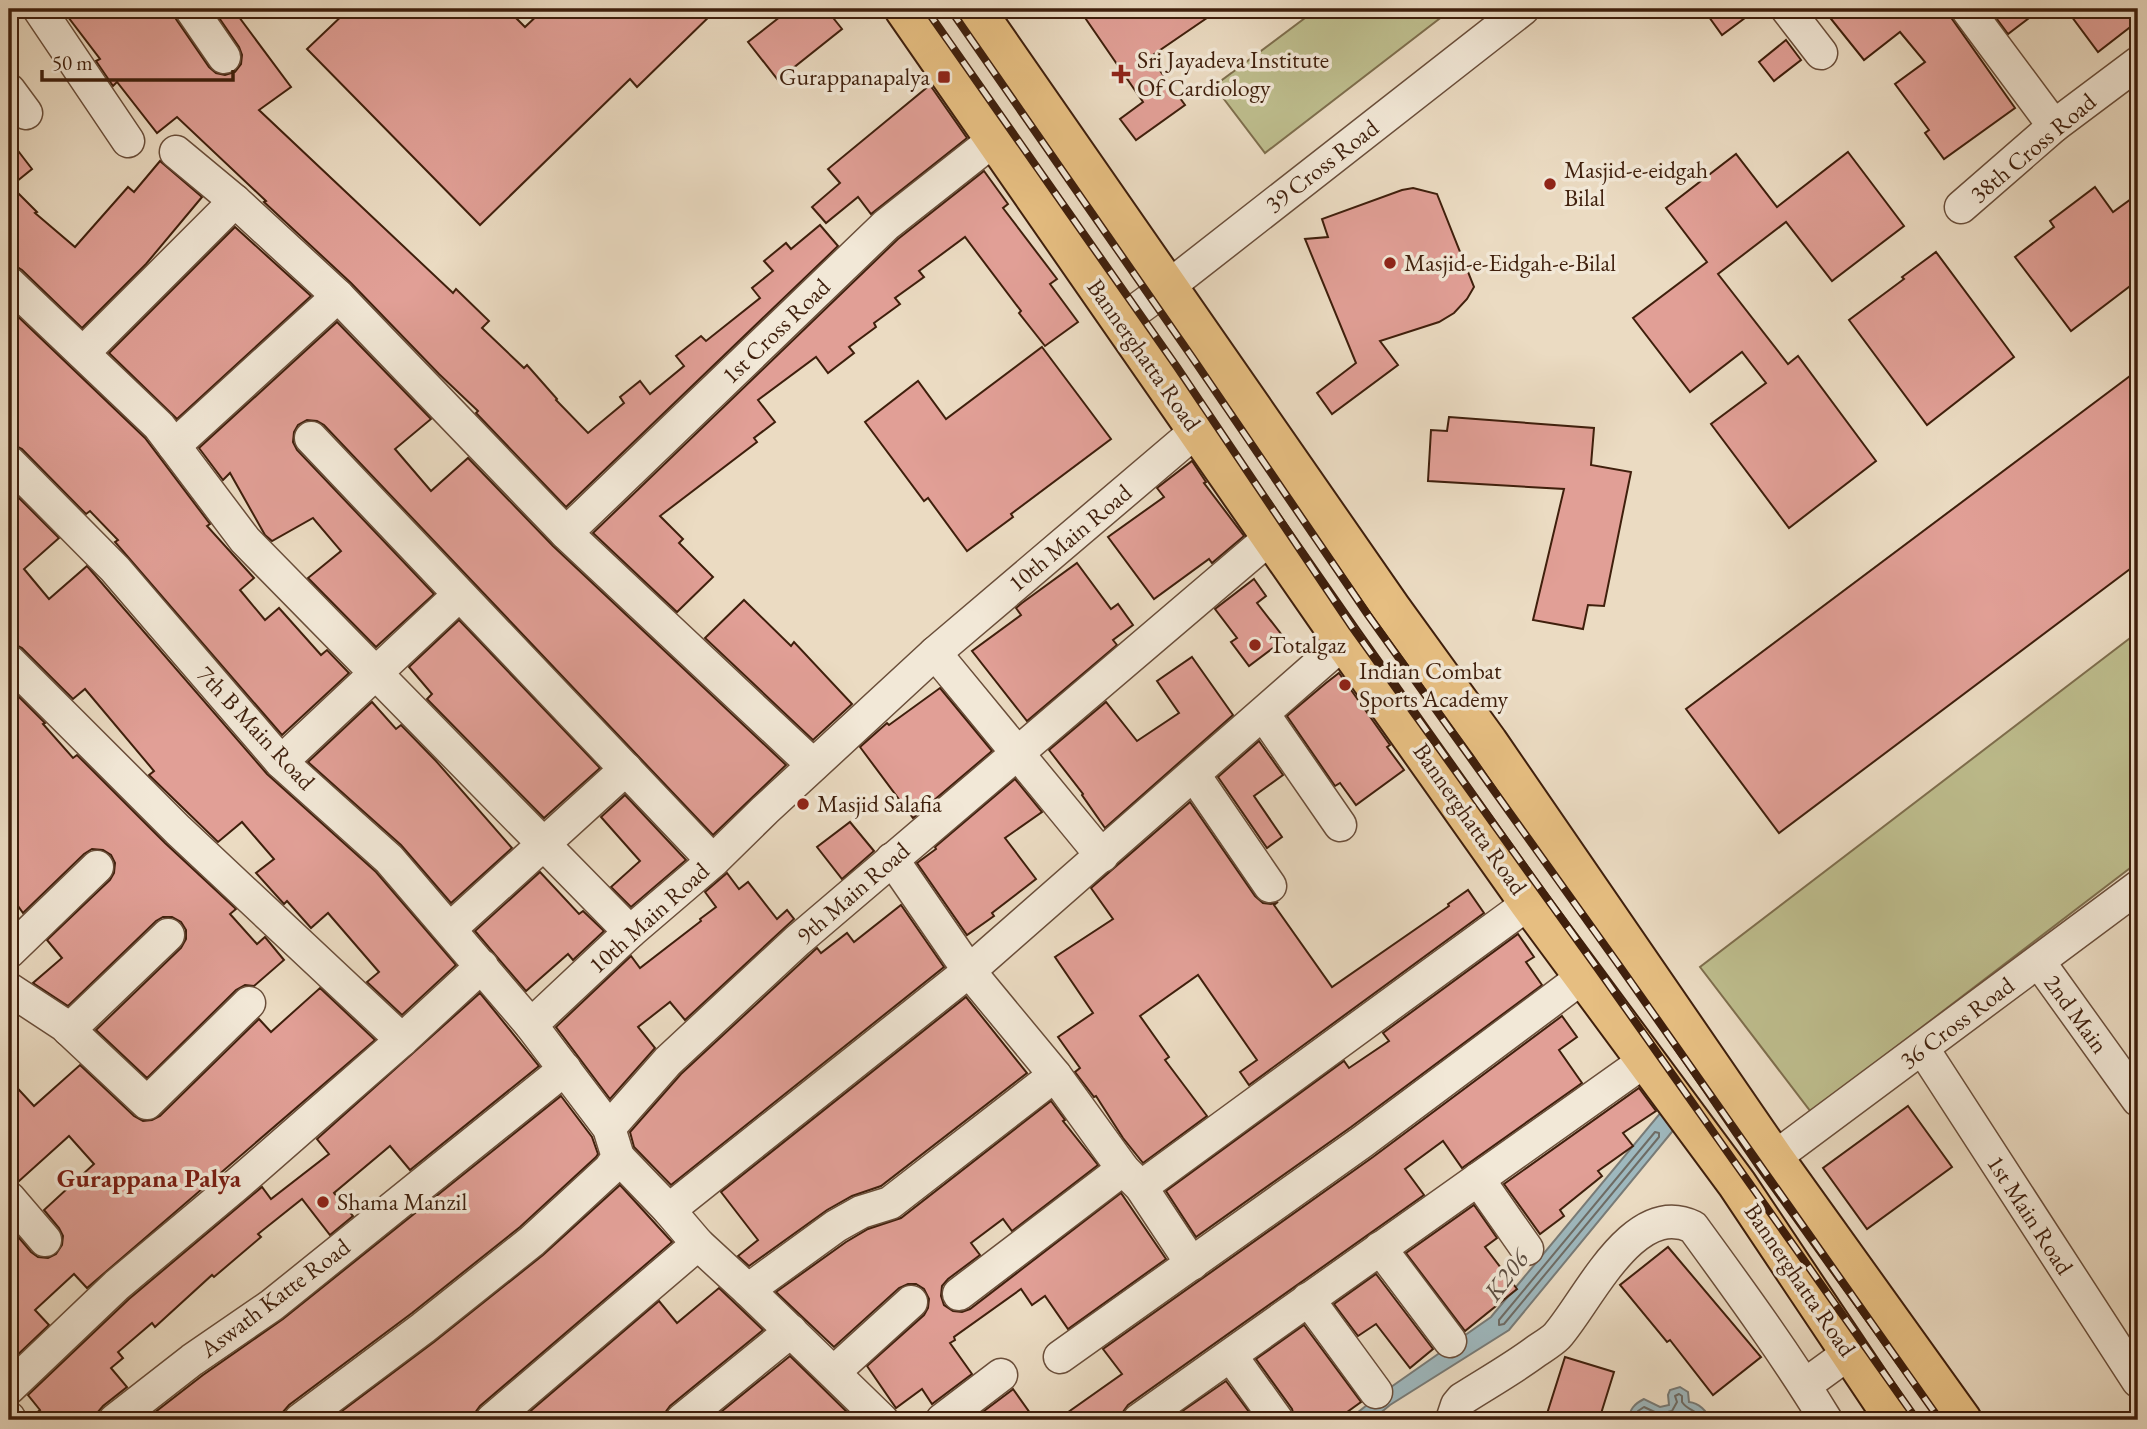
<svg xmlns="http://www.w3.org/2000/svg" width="2147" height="1429" viewBox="0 0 2147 1429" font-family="'EB Garamond',serif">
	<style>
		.green { fill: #bebe8e; stroke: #7e6e4d; stroke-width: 2 }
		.water { fill: #9eb8be; stroke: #787b77; stroke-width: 2 }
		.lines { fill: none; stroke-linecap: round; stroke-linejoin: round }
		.shore { stroke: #6e6c65; stroke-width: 2 }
		.building { fill: #e19f96; stroke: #3f1f0c; stroke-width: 2 }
		.minor-casing { stroke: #6a4e3a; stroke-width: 35 }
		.major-casing { stroke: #3f1f0c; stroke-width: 42 }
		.minor { stroke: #f2e8d7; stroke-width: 32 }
		.major { stroke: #e6be81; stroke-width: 38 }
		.rail-casing { stroke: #3f1f0c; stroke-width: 8 }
		.rail { stroke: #f2e8d7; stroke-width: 5; stroke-dasharray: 16; stroke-linecap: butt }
		.poi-dot { fill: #8f2418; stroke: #f2e8d7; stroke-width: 2.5 }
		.labels { text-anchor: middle; stroke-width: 7; stroke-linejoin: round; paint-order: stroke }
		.poi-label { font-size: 24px; fill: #3f1f0c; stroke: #f2e8d7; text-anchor: start }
		.street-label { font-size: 24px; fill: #3f1f0c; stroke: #f2e8d7 }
		.neighbourhood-label { font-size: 26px; font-weight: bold; fill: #7a1f14; stroke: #f2e8d7 }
		.water-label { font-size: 26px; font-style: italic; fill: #5c4d41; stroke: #f2e8d7 }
	</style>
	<rect width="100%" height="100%" fill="#ebdbc2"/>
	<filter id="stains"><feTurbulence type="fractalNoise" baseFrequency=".00286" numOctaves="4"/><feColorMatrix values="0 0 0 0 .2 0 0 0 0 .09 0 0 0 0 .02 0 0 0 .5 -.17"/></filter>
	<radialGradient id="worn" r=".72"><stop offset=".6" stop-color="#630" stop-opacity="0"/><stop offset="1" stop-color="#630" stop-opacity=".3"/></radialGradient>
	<g class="green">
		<path d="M1317,9H1452L1265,153L1214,86Z"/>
		<path d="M2138,632V862L1811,1112L1700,967Z"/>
	</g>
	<g class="water">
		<path d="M1662,1111L1676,1127L1509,1330L1390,1405L1372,1420H1348L1381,1394L1491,1317Z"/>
		<path d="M1680,1387L1688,1392L1689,1402C1699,1403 1707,1411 1710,1420H1628C1630,1409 1634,1404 1644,1399L1660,1407L1669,1405L1668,1395L1670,1390Z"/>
	</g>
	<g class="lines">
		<g class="shore">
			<path d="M1655,1132L1659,1133V1137L1504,1324L1499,1325V1320Z"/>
			<path d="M1635,1420L1638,1411L1644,1407L1659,1414L1672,1411L1677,1402L1675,1396L1679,1394L1682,1396V1402C1688,1411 1696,1409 1703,1420"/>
		</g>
	</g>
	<g class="building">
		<path d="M62,9H173L176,19L209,67L216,73L225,75L235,72L241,64L242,55L239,47L213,9H233L291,87L259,110L453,293L456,289L489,321L482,328L524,368L527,365L557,399L556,400L588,433L624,403L620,397L640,381L650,394L684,366L676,356L701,336L706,341L760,298L752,288L773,271L764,261L786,243L791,249L820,225L838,246L566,507L476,413L478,411L439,374L351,283L264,202L266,201L177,117L157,133L117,82L113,86L96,61L100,59Z"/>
		<path d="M349,9H507L525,27L544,9H717L637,87L630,79L480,225L307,49Z"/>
		<path d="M790,9H826L842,29L778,80L748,42Z"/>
		<path d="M1079,9H1220L1150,57L1185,105L1136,140L1120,119L1143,102Z"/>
		<path d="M1720,9H1757L1722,35L1709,17Z"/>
		<path d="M1823,9H1945L2015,108L1944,159L1925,133L1929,130L1895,84L1925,62L1900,32L1864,60Z"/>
		<path d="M2002,9H2041L2008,34L1994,15Z"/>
		<path d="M2066,9H2138V21L2098,52Z"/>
		<path d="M1786,40L1801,60L1774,81L1759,62Z"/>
		<path d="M930,85L967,138L871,214L858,197L826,223L812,207L840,183L828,169Z"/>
		<path d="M9,139L32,169L11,186L37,212L35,213L75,247L128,187L134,192L160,161L202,197L146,264L82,328L22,270L14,265H9Z"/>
		<path d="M1848,152L1904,226L1832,281L1786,222L1718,274L1788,364L1798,356L1876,461L1789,528L1711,424L1766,383L1742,352L1690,392L1633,318L1707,262L1666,208L1736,154L1777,207Z"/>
		<path d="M984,171L1008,204L1003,208L1057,279L1050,284L1078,322L1045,346L1019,313L1021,311L965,237L919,271L924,277L895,298L900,304L874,323L876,327L849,347L854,353L828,373L816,357L758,400L775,422L754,438L757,442L660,516L683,539L679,543L713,577L677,612L593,533L898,239Z"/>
		<path d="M2095,187L2113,212L2138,194V280L2071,331L2015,257L2054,227L2050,221Z"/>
		<path d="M1413,188L1437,194L1474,287L1467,299L1454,313L1439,322L1380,341L1398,365L1332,414L1317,393L1356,363L1305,239L1328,237L1322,219L1402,190Z"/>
		<path d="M235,227L311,296L177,419L109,353Z"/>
		<path d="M1936,252L2014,357L1927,425L1849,320L1904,279L1902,277Z"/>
		<path d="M9,308L145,438L210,524L207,526L254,578L240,590L265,620L279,608L321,655L327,650L349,673L282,735L115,542L118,540L90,511L86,514L22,449L14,445L9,444Z"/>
		<path d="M337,322L431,419L395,449L431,491L468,458L553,546L786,765L713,835L324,425L317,421L307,420L298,425L294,432L293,442L297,450L434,594L376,647L308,578L341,551L313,518L272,541L265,535L230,473L223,480L199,448Z"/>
		<path d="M1042,347L1111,439L1011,514L1013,517L967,551L928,498L924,501L865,422L918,381L946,419Z"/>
		<path d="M2138,370V563L1779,833L1686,709Z"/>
		<path d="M1449,417L1594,428L1591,465L1631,472L1604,606L1588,605L1583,629L1533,620L1564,489L1428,481L1431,430L1447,431Z"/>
		<path d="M1192,461L1206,482L1204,483L1244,536L1212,563L1209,559L1154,599L1108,537L1164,497L1157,488Z"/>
		<path d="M9,488L59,538L24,569L49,599L87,566L267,774L376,872L456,965L402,1015L367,982L379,972L328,913L311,928L287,901L284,904L256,873L274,859L242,822L218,842L149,775L154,771L85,689L73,699L22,648L14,644L9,643Z"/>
		<path d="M1077,563L1111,609L1118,604L1133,625L1113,640L1117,645L1027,721L972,651L1021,615L1016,608L1022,603Z"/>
		<path d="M1254,579L1266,596L1257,603L1285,639L1249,666L1231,642L1237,638L1215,609Z"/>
		<path d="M744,600L791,646L794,642L852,704L813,740L705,638Z"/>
		<path d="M459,620L600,768L544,818L427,699L432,694L409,667Z"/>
		<path d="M1192,657L1233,715L1105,828L1082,795L1083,794L1049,750L1106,702L1137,741L1179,713L1157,681Z"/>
		<path d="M1339,673L1390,745L1387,747L1404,770L1356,805L1340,783L1335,786L1287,716L1326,683Z"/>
		<path d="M9,687L45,723L43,724L73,758L77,755L165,843L236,909L230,914L257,944L265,937L284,960L254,986L245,985L236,990L147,1078L96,1030L181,948L186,939V930L181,922L172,917H163L156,921L68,1006L33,983L62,958L47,940L110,880L114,873L115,863L111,855L103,850L92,849L84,854L23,913L18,906L9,915Z"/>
		<path d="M940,688L992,751L913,818L860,747L887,723L889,725Z"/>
		<path d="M372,702L396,729L401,725L436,761L512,848L451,903L401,845L308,762Z"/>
		<path d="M1259,741L1283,775L1254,796L1282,837L1267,848L1218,777Z"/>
		<path d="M1015,779L1042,812L1005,838L1036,879L992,913L994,916L967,935L917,863L936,849L935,847Z"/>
		<path d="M625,795L686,860L631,907L611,887L640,861L601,817Z"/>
		<path d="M1190,802L1255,896L1263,903L1271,904L1278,902L1274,905L1332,987L1449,906L1448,904L1468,890L1484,913L1249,1085L1240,1072L1257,1060L1198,975L1140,1016L1169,1057L1165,1060L1207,1116L1143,1163L1123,1138L1096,1096L1094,1097L1075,1072L1080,1068L1058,1037L1093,1013L1055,957L1113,919L1091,888Z"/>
		<path d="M850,822L874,851L842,879L817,847Z"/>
		<path d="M540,872L579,914L583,911L604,931L573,960L568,954L526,991L475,931Z"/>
		<path d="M727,873L739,889L748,882L777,919L787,910L794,919L685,1020L670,1002L638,1027L655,1048L610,1099L556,1027L631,956L640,968L701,921L700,919L716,907L705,892Z"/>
		<path d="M901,905L944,967L671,1185L634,1147L630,1132L681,1074L817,948L821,953L847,933L854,942Z"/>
		<path d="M1518,934L1534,957L1526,962L1542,985L1351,1127L1196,1237L1166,1191L1344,1061L1349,1068L1389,1041L1383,1033Z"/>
		<path d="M320,988L375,1040L87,1288L74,1274L35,1310L49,1325L9,1363V1226L31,1252L38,1257L48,1258L56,1254L62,1245L63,1236L59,1228L44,1210L94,1164L69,1136L18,1182L9,1180V1079L34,1106L80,1065L134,1116L143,1121L152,1120L160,1116L259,1019L271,1032Z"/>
		<path d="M480,993L539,1066L410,1170L390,1146L334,1193L353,1216L330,1235L302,1199L258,1234L261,1237L214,1277L212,1275L155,1327L152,1323L118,1352L123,1358L111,1368L127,1387L103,1406L98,1412L97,1420H28L40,1410L28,1395L129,1299L262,1187L271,1199L329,1154L317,1139Z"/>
		<path d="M966,997L1027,1073L881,1186L852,1196L827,1210L749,1266L738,1256L758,1240L721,1192Z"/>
		<path d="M1562,1016L1577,1037L1559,1050L1582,1083L1462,1168L1443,1141L1405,1169L1424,1195L1128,1405L1123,1412L1121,1420H1057L1122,1374L1103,1349L1373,1157Z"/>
		<path d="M1639,1088L1656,1111L1623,1133L1633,1146L1598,1171L1602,1176L1560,1210L1564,1216L1540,1234L1504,1184Z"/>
		<path d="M561,1096L592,1137L598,1154L596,1157L520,1227L412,1313L289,1405L283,1412L282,1420H145L203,1375L283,1319Z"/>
		<path d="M1051,1101L1065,1120L1063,1121L1098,1165L1012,1231L1003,1219L971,1243L980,1255L948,1279L942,1286L941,1296L944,1305L953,1311L962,1312L970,1309L1121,1193L1166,1259L1068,1329L1045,1296L1032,1305L1021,1289L954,1337L955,1340L950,1343L972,1374L932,1404L922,1389L896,1408L867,1366L924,1315L928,1308L929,1299L924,1289L916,1284H908L899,1288L834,1347L776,1292L846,1242L868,1229L901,1218Z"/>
		<path d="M1908,1106L1952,1167L1867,1229L1823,1168Z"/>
		<path d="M620,1185L672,1242L480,1406L475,1413L474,1420H330L434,1342L543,1255Z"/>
		<path d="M1474,1205L1497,1238L1485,1247L1517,1289L1465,1331L1406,1253Z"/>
		<path d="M1668,1247L1761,1357L1713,1395L1670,1340L1667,1342L1620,1285Z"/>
		<path d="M1376,1274L1433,1349L1410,1368L1376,1324L1358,1336L1334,1304Z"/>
		<path d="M719,1288L763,1330L670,1406L665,1413L664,1420H520L659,1301L677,1323Z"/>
		<path d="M1304,1325L1361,1402L1336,1420H1295L1292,1409L1256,1359Z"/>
		<path d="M790,1356L848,1413L840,1420H711Z"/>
		<path d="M1565,1357L1614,1372L1599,1420H1545Z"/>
		<path d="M1226,1381L1255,1420H1187L1181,1412Z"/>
		<path d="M1013,1389L1035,1420H972L1012,1390Z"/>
	</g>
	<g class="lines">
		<g class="minor-casing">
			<g id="minor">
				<path d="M39,9L128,141"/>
				<path d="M191,9L224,57"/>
				<path d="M1787,9L1821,53"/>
				<path d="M1967,9L2054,126"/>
				<path d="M9,90L26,113"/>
				<path d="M176,152L235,201L338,296L566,533L813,765"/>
				<path d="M1961,207L2054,126L2138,63"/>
				<path d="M9,283L159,426L245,540L630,932"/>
				<path d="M1120,322L1169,286L1523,9"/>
				<path d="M83,353L235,201"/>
				<path d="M311,438L713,861"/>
				<path d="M174,446L338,296"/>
				<path d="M9,462L115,569L281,762L389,859L531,1025"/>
				<path d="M566,533L886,225L995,139"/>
				<path d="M935,653L1102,856"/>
				<path d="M9,661L178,830L402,1040"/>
				<path d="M1264,715L1340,825"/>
				<path d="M281,762L459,595"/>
				<path d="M1194,775L1270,886"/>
				<path d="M892,859L969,971L1055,1075L1123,1169L1141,1187L1192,1264"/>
				<path d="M450,929L626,769"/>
				<path d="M9,952L97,867"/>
				<path d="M2039,962L2138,1100"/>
				<path d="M9,989L64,1025L147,1103L249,1003"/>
				<path d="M69,1030L168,935"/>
				<path d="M1923,1049L2138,1381"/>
				<path d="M609,1128L668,1061L797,941L1271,537"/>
				<path d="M618,1157L669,1210L698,1244L748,1290L882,1420"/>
				<path d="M1774,1158L2138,887"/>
				<path d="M1478,1179L1527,1249"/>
				<path d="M1141,1187L1529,903"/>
				<path d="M9,1198L45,1240"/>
				<path d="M669,1210L969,971L1344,642"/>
				<path d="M1380,1248L1450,1341"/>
				<path d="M748,1290L836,1226L861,1212L890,1203L1055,1075"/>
				<path d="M959,1294L1123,1169"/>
				<path d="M1308,1299L1376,1392"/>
				<path d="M1231,1356L1277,1420"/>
				<path d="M1060,1357L1362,1142L1584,976"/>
				<path d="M834,1372L911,1302"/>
				<path d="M1805,1385L1849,1353"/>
				<path d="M9,1388L117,1285L235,1186L402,1040L482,966"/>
				<path d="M9,1418L10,1420"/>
				<path d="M115,1420L192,1360L272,1305L565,1069"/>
				<path d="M300,1420L423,1328L532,1241L610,1169L618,1157L609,1128L531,1025L630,932L713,861L765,810L935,653L1196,431"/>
				<path d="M492,1420L698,1244"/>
				<path d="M682,1420L791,1331"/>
				<path d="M942,1420L1001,1375"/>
				<path d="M1139,1420L1646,1060"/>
				<path d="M1452,1420L1457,1405L1462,1399C1487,1383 1512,1369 1535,1352C1542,1347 1551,1342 1557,1336C1588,1301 1633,1198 1693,1227C1739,1290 1785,1353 1826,1420"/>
			</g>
		</g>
		<g class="major-casing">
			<g id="major">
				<path d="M904,9L1344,642L1529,903L1737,1184L1895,1420"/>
				<path d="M975,9L1391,608L1488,742L1774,1158L1962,1420"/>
			</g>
		</g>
		<use href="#minor" class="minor"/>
		<use href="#major" class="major"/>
		<g class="rail-casing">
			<g id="rail">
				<path d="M926,9L1177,367L1352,627L1600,972L1917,1420"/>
				<path d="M950,9L1192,357L1368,615L1616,961L1940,1420"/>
			</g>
		</g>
		<use href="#rail" class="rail"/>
	</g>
	<g class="poi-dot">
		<path d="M1117.5 63.5h7v7h7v7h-7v7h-7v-7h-7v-7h7z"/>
		<rect x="937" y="70" width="14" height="14" rx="3.5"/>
		<circle cx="1550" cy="184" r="7"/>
		<circle cx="1390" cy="263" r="7"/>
		<circle cx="1255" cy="645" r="7"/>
		<circle cx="1345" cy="685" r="7"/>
		<circle cx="803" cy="804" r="7"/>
		<circle cx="323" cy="1202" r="7"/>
	</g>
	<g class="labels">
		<g class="poi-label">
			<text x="1137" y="68">Sri Jayadeva Institute<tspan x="1137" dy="28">Of Cardiology</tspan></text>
			<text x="930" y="85" text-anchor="end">Gurappanapalya</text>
			<text x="1564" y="178">Masjid-e-eidgah<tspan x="1564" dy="28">Bilal</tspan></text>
			<text x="1404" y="271">Masjid-e-Eidgah-e-Bilal</text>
			<text x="1269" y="653">Totalgaz</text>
			<text x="1359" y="679">Indian Combat<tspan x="1359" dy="28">Sports Academy</tspan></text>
			<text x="817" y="812">Masjid Salafia</text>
			<text x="337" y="1210">Shama Manzil</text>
		</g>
		<g class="street-label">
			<text transform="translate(2033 148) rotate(-40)" y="8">38th Cross Road</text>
			<text transform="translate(1322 166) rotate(-38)" y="8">39 Cross Road</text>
			<text transform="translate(776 331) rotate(-44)" y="8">1st Cross Road</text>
			<text transform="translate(1144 355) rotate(55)" y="8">Bannerghatta Road</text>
			<text transform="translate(1070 538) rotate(-40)" y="8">10th Main Road</text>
			<text transform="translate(256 728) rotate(47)" y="8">7th B Main Road</text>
			<text transform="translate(1470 819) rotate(55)" y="8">Bannerghatta Road</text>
			<text transform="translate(853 893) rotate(-41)" y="8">9th Main Road</text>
			<text transform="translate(649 918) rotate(-42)" y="8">10th Main Road</text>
			<text transform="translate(2076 1014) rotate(54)" y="8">2nd Main</text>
			<text transform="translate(1957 1023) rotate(-37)" y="8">36 Cross Road</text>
			<text transform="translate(2030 1215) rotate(57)" y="8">1st Main Road</text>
			<text transform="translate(1800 1280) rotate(56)" y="8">Bannerghatta Road</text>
			<text transform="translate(275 1298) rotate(-37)" y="8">Aswath Katte Road</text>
		</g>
		<g class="neighbourhood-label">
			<text x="149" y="1187">Gurappana Palya</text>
		</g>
		<g class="water-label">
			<text transform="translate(1506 1275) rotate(-53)" y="9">K206</text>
		</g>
	</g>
	<rect width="2147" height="1429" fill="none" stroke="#ebdbc2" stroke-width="35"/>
	<rect x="10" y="10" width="2126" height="1408" fill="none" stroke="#3f1f0c" stroke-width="3.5"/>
	<rect x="18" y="18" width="2112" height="1394" fill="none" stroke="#3f1f0c" stroke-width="2"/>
	<path d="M42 70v10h191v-10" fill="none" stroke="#3f1f0c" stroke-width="3.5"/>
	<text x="52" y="70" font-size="21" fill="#3f1f0c" stroke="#f2e8d7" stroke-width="5" paint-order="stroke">50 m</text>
	<rect width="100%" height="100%" filter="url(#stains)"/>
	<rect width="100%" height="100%" fill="url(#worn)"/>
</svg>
